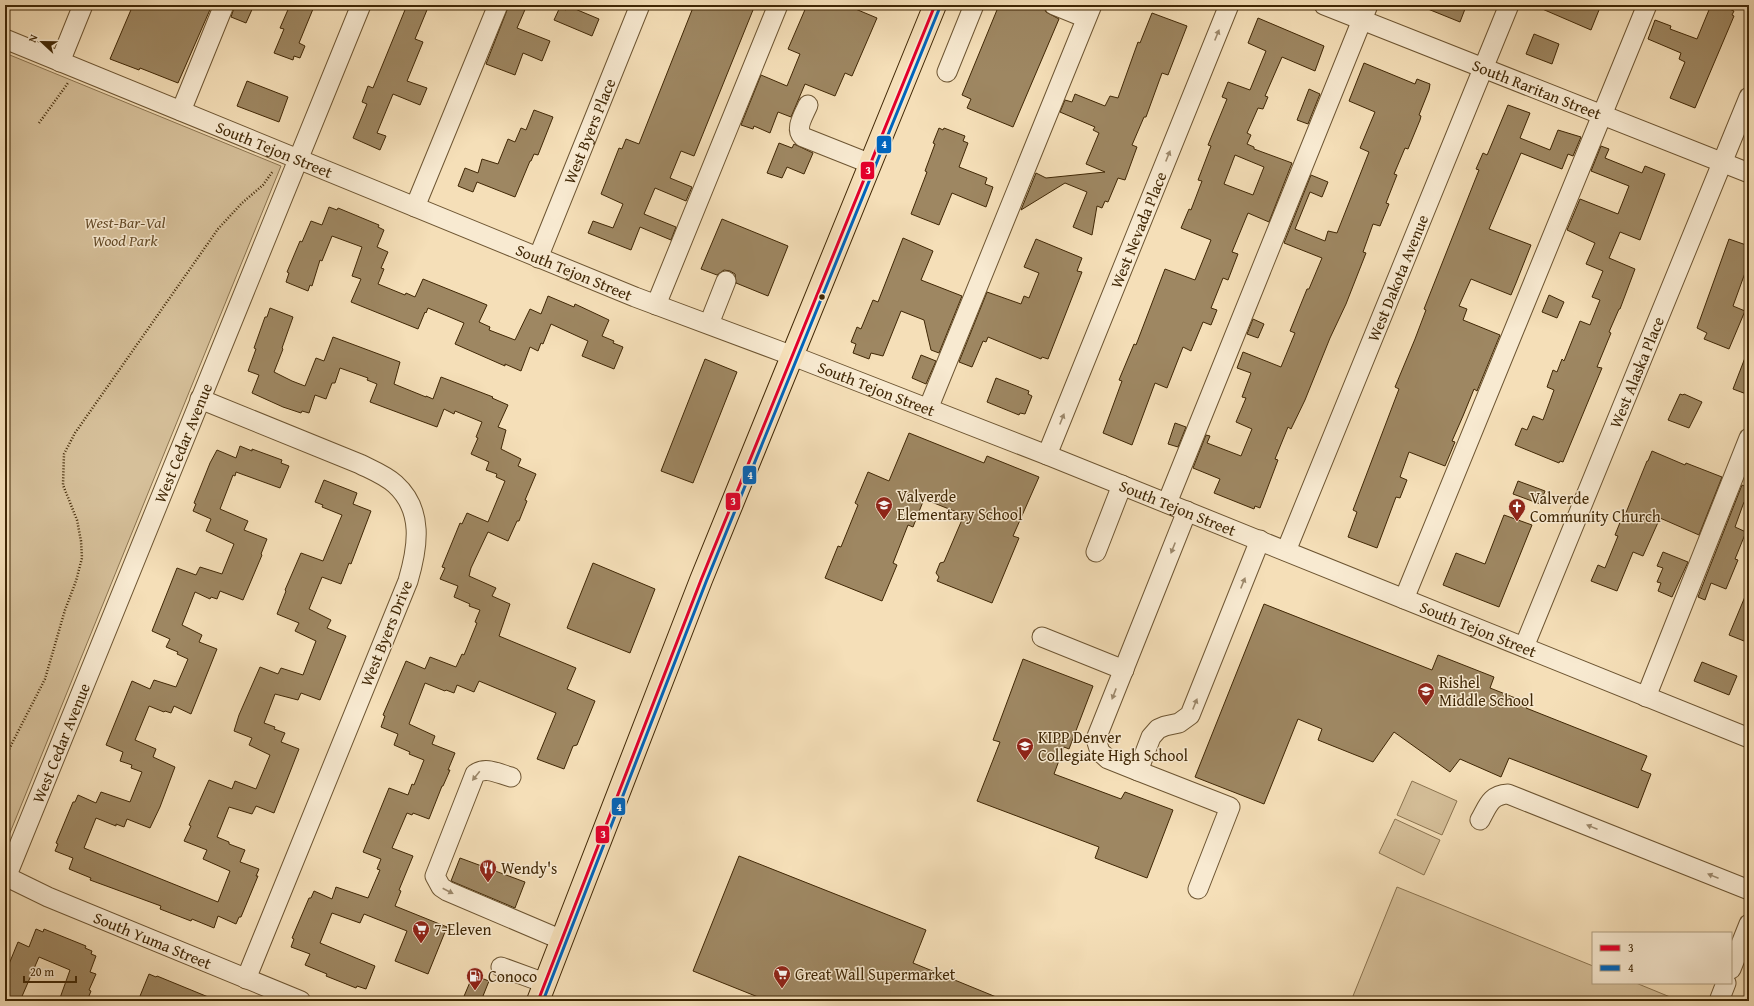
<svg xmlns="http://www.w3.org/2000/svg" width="1754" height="1006" viewBox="0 0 1754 1006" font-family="'Gentium Book Plus',serif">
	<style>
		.green { fill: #d6c09a; stroke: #8b7450 }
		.building { fill: #9e8762; stroke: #402705; fill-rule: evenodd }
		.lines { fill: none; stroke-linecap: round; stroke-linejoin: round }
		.minor-casing { stroke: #6d5532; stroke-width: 21 }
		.major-casing { stroke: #402705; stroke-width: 24 }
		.path { stroke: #402705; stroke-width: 2.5; stroke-dasharray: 1 2; stroke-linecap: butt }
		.minor { stroke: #f8ead1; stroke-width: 19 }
		.major { stroke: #f5dfb8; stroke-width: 22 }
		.bus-1-casing { stroke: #f8ead1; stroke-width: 6 }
		.bus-2-casing { stroke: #f8ead1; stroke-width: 6 }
		.bus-1 { stroke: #e4002b; stroke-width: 3 }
		.bus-2 { stroke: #0065bd; stroke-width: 3 }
		.oneway { fill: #9c886b }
		.bus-dot { fill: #402705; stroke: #f8ead1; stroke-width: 1.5 }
		.labels { text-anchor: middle; stroke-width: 3; stroke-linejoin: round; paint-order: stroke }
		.street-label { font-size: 16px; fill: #402705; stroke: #f8ead1 }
		.park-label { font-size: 16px; font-style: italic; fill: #664d2a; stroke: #f8ead1 }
		.poi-label { font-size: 16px; fill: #402705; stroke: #f8ead1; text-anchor: start }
		.line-badge { stroke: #f8ead1; stroke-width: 1.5 }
		.badge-label { font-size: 11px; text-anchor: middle; font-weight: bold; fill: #fff }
	</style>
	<rect width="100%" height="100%" fill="#f5dfb8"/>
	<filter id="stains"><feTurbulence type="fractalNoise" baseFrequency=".005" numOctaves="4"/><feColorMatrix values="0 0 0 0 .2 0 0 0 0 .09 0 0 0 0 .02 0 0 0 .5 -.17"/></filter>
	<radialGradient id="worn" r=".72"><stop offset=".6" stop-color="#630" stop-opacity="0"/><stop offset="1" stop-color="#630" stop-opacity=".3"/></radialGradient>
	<g class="green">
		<path d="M5,53L281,166L5,845Z"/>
		<path d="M1412,781L1457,801L1442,835L1397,815Z"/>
		<path d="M1395,819L1440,840L1424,875L1379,853Z"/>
		<path d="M1397,887L1593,966V983H1636L1675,999L1674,1001H1351Z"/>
	</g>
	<g class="building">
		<path d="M133,5H212L178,83L140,68L139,70L110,59Z"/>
		<path d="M235,5H254L246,23L231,17Z"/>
		<path d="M290,5H304L313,9L299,43L305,46L300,58L294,56L293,60L274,53L284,29L280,28Z"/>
		<path d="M407,5H429L415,39L423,42L407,81L427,88L420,105L393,94L377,133L386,136L380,150L353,138L367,104L362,102L368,86L373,88Z"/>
		<path d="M509,5H527L517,28L550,41L542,61L523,53L515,75L486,64Z"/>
		<path d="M694,5H755L694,156L681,151L670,178L692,187L686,201L655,188L644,214L676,227L671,240L640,227L631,250L588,233L593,221L613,228L623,204L601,194L619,148L622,149L626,139L639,144Z"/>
		<path d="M807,5H846L877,18L852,76L845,73L835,96L805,84L791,117L778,112L770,133L754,126L753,129L741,125L761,75L787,86L800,54L788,49Z"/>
		<path d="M999,5H1043L1046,12L1059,19L1013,127L967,108L971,99L962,95Z"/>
		<path d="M1418,5H1458L1465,9L1460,22Z"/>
		<path d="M1533,5H1601L1591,30Z"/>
		<path d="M1711,5H1719L1734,11L1732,15L1734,16L1695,108L1670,98L1685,62L1679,59L1681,53L1648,39L1655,20L1671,26L1670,29L1697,39Z"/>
		<path d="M568,6L599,19L592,36L554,20L560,7L566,10Z"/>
		<path d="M1152,13L1187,26L1168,75L1162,73L1146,117H1144L1132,145L1137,147L1125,180L1118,178L1108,202L1105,201L1102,208L1097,206L1092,235L1073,227L1087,192L1065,183L1021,210L1036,173L1046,178L1105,172L1086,164L1099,133L1093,130L1095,127L1060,112L1065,100L1072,102L1075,94L1105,106L1110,96L1118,98L1138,42L1140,43Z"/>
		<path d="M1258,18L1324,46L1315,71L1282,57L1265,96L1268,97L1263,109L1258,108L1247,133L1251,135L1247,144L1254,147V149L1292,163L1269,222L1248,213L1232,252L1238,254L1228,280L1223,278L1211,308L1217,310L1211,325L1203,322L1191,351L1183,347L1167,388L1155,383L1132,445L1103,433L1122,381L1119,380L1134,344L1136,345L1165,269L1195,280L1211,240L1181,228L1189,209L1191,210L1202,181L1198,180L1211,146L1208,145L1227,99L1222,97L1228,82L1250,90L1266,51L1248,43ZM1235,155L1264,167L1253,195L1224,184Z"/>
		<path d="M1534,34L1559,44L1552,64L1526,54Z"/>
		<path d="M1364,63L1415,84L1417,79L1430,84L1429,90L1419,115L1421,116L1420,120L1408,149L1405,148L1394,174L1397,175L1386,203L1389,204L1380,226L1373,224L1363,252L1366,253L1346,304L1330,338L1305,400L1291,429L1288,427L1275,459L1278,460L1260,508L1255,506L1254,509L1214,493L1220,479L1193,468L1206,435L1210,436L1207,443L1241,456L1252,429L1236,422L1246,398L1242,397L1251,373L1237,368L1243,352L1281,367L1295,333L1290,331L1307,289H1309L1322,258L1284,243L1311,175L1328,182L1322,197L1310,192L1295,229L1325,241L1328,231L1337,233L1369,152L1360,148L1375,112L1349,101Z"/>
		<path d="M247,81L288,97L279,122L237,106Z"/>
		<path d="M1309,89L1320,94L1308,124L1297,120Z"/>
		<path d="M1508,105L1530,113L1520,138L1550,150L1558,130L1581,137L1573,156L1568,154L1562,169L1521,153L1489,229L1531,245L1516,283L1511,295L1471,279L1459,306L1467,309L1463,320L1500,335L1477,391L1474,389L1463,416L1452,441L1455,442L1445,466L1409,452L1400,477L1407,480L1400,498L1396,497L1377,548L1348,537L1357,512L1353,510L1399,389L1395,387L1415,339L1426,310L1424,309L1479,170L1476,169L1483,153L1487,155L1488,153Z"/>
		<path d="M534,110L553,117L538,155L534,154L531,161H530L515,197L477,182L473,192L458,186L465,168L478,173L482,159L498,164L508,139L515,142L521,128L526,130Z"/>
		<path d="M939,128L943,130L944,128L965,136L963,141L968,143L959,167L987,178L985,184L993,187L986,207L952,193L939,225L911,214L927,172L925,171L935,144L933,143Z"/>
		<path d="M779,143L792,148L794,144L813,153L804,174L787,167L782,178L767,173Z"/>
		<path d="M1601,146L1609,149L1605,158L1642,173L1645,166L1665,174L1640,240L1620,232L1609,258L1635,269L1620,309H1619L1609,332L1611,333L1597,367L1602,368L1563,462L1560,461L1559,463L1515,445L1522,428L1527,430L1533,416L1543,420L1554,390L1547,387L1553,370L1557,372L1562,359L1564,361L1580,321L1590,325L1600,300L1592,297L1603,271L1586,264L1595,243L1567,230L1580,199L1618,214L1629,186L1591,171Z"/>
		<path d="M329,207L337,210L338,208L379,225L378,227L384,230L377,247L388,252L381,268L384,269L378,284L405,295L406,293L415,297L423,279L475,300L487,305L479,322L490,327L489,330L515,340L530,309L541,314L548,296L574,307L575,304L609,320L602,336L614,341L613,343L623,347L614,369L582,356L588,341L551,324L543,344L541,343L538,351L530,347L521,371L505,364V366L455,344L464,323L445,315L428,308L426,313L425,312L418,329L351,302L361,279L352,276L362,247L332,236L322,261L320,260L312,286L310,285L308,291L286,282L289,273L287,272L300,241L302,242L311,221L322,225Z"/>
		<path d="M722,219L788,246L768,296L736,283L735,274L730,271L724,270L717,275L701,269Z"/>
		<path d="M903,238L933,251L921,280L962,296L939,353L931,350L924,320L901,311L883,356L871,353L869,359L853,353L856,344L851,342L857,327L861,329L873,300L878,302Z"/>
		<path d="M1036,239L1082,258L1077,271L1082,272L1048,359L1042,357L1041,359L988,337L986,342L983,341L972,367L959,362L987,292L1021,304L1024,296L1029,298L1039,273L1024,267Z"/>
		<path d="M1729,239L1749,246V262L1733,306L1745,311L1729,349L1704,339L1707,333L1697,328Z"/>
		<path d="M1549,295L1564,302L1557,318L1542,312Z"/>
		<path d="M270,308L293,317L282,348L283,349L274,372L292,381L305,386L316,358L324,361L333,337L400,362L394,384L426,397V396L433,399L441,377L493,397L492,398L508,405L498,427L506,430L501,449L521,459L518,466L536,474L525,500L527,501L519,521H517L508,541L488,532L471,568L469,576L496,588L492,596L510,604L499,636L576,668L567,689L595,701L577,745L573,746L564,769L537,759L556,713L479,681L474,692L457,685L454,693L446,690L445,691L425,683L409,724L435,736L432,744L455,753L448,770H450L443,786H442L429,819L413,813L412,815L407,813L392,848L413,856L399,890L401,891L395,906L447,927L428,974L395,961L407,931L364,914L360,923L332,913L320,943L375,966L366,989L357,986L356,988L326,976L327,974L305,965L310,954L291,947L294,939L292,938L309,898H311L314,891L332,899L336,887L368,898L380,870L377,869L381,859L363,852L389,788L408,795L412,784L414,785L424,760L409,754L410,752L394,745L398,734L381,727L385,716L383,715L406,661L425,669L430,657L456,667L462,654L464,655L477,623L475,622L480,610L469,606L470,604L454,597L458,586L440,579L445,568L442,567L460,523L462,524L467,513L488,522L505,481L496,477L497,474L486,470L489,462L471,454L478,438L476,437L482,422L455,411L454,414L444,409L437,427L370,402L377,384L367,380L368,378L340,368L335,383H332L326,399L315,395L309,413L302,411L301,413L283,407L252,393L259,375L248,371L256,349L254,348L265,317H267Z"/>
		<path d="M1253,319L1264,324L1258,338L1247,334Z"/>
		<path d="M1748,350H1749V395L1733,389Z"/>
		<path d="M921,355L936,361L926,384L912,378Z"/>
		<path d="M705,359L737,372L693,483L661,471Z"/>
		<path d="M996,378L1029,391L1028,394L1032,396L1025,414L1020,413L1019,415L987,402Z"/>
		<path d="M1680,394L1683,395L1684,394L1702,402L1689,428L1668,420Z"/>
		<path d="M1175,423L1186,427L1178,447L1168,444Z"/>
		<path d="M909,433L984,463L987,456L1039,477L1013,536L1019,538L992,603L937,581L939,577L936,573L940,563L944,562L964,515L924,499L913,527L908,525L893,563L897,565L882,601L825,578L838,546L841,547L858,505L855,503L868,472L889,481Z"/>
		<path d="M240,446L252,451V449L282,460L281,463L289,466L280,488L236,472L235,476L233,475L220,509L248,521L244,530L267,539L261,554L262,555L243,600L220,591L217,599L211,597L210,599L195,592L182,625L202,635L199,642L217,649L191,714L174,706L171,713L165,711L164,712L149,706L135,740L156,749L153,757L175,767L160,807L150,828L127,819L124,827L116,824V826L96,818L84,848L218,902L230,871L203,859L207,850L184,841L191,826L189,825L209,780L232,789L235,781L256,789L270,755L249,745L252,738L234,731L239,715L260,667L278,674L281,668L303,675L316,641L295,631L299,623L277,614L286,591L285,590L301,553L323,561L342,515L322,507L323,505L315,502L324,480L357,493L353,504L371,511L351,564L349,563L341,584L322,577L309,609L331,620L327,628L346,636L320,700L301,693L298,700L275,694L264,723L275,727L274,729L285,733L281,742L299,749L274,813L256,806L252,814L229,807L217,837L229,842V844L245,850L240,862L259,869L256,876H258L241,917H239L236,924L218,916L214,928L192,919L191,921L160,909L161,906L90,880L91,878L69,869L73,858L55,851L58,844L56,843L73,802H75L78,795L96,803L101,792L130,802L142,772L131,768L132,765L120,761L123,752L106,745L132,681L150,689L154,680L176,687L188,659L177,654L178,652L166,647L170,639L152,631L177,568L196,575L200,567L222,574L234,544L206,531L211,519L193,511L196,504L194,503L210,463L217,450L236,458Z"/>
		<path d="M1652,451L1685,465L1686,463L1722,477L1699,535L1660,518L1643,556L1633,552L1617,591L1591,581L1598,565L1605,568L1607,563L1618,536L1615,535L1621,520H1623L1647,461H1648Z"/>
		<path d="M1518,481L1545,491L1540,504L1513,494Z"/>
		<path d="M1742,485L1749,488V505L1744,502L1735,527L1746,532L1735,559L1738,560L1726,589L1711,583L1705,600L1698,597Z"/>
		<path d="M1504,515L1532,525L1499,607L1443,585L1456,553L1485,564Z"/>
		<path d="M1663,552L1688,562L1672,597L1658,591L1661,583L1657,582L1663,568L1657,566Z"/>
		<path d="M593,563L655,589L630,653L567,628Z"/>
		<path d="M1749,587V643L1729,635Z"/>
		<path d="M1264,604L1432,670L1438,655L1494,677L1490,688L1528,703L1526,708L1647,756L1641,770L1651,774L1638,808L1509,758L1501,777L1460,759L1450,772L1394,732L1373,762L1318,740L1322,729L1298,719L1264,804L1195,777Z"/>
		<path d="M1023,659L1093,686L1069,749L1064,747L1054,774L1121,799L1125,792L1173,810L1147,878L1095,858L1099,847L977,801L1000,742L993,740Z"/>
		<path d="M1702,662L1737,676L1729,695L1694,681Z"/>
		<path d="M739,856L926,930L913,963L1006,1001H768L693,971Z"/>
		<path d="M460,858L525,882L515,908L451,881Z"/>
		<path d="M36,929L43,932L44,929L86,946L85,948L92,951L91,954L96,956L90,972L96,974L89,990L91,991L87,1001H69L60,998L70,970L39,957L20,1001H5V962L9,964L18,942L29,947Z"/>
		<path d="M149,974L156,977L157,976L218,1001H138Z"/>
		<path d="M473,975L489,981L481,1001H462Z"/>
	</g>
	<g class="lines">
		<g class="minor-casing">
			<g id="minor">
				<path d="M1054,5L1086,18"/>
				<path id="s1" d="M1324,5L1749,173"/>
				<path id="s2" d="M5,39L635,297L793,356L1047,455L1749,738"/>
				<path d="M60,62L83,5"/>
				<path d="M947,72L974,5"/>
				<path d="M808,105C804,115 794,129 803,137L871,164"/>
				<path d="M181,111L224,5"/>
				<path d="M415,207L498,5"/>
				<path id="s3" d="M538,258L640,5"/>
				<path d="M656,305L778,5"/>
				<path d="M709,324L726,281"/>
				<path d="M200,399L360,464C372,470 385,475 395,484C424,510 418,547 408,581L246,979"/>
				<path d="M928,409L1092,5"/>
				<path id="s4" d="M1047,455L1229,5"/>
				<path d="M1167,503L1368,5"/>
				<path d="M1187,511L1096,739L1100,752L1108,759L1138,771L1151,737L1158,729L1165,726L1179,723L1190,715L1260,540"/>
				<path id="s5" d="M1286,551L1509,5"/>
				<path d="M1096,552L1122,485"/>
				<path d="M1404,599L1647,5"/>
				<path d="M1042,637L1124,670"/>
				<path id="s6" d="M1524,647L1749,97"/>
				<path d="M1646,697L1749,438"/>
				<path d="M1138,771L1230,807L1198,889"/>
				<path d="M511,777C499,774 486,766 475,774L435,876L441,887L447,891L562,940"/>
				<path d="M1480,820C1488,806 1490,795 1508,794L1749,890"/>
				<path id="s7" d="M5,876L48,897L301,1001"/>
				<path id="s8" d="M5,880L361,5"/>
				<path d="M501,967L545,983"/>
				<path d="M1731,969L1749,924"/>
				<path d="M1719,1001L1726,983"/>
			</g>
		</g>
		<g class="major-casing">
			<path id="major" d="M538,1001L701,580L935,5"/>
		</g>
		<g class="path">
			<path d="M39,123L68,83"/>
			<path d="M5,757L45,679L65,610L76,581L82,558L81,541L77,520L63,485L64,454L75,433L218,229L242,203L263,185L273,171"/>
		</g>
		<use href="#minor" class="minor"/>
		<use href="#major" class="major"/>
		<g class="bus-1-casing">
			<path id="bus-1" d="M538,1001L701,580L935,5"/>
		</g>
		<g class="bus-2-casing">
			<path id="bus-2" d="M543,1001L706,582L940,7"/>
		</g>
		<use href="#bus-1" class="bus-1"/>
		<use href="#bus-2" class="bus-2"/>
	</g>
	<defs><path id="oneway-solid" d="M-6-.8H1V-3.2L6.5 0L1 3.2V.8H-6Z"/></defs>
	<g class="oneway">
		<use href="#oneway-solid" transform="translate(1217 35) rotate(-68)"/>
		<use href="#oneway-solid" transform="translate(1168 156) rotate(-68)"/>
		<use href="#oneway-solid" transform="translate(1062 419) rotate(-68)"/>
		<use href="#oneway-solid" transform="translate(1173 548) rotate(112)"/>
		<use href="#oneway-solid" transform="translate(1243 583) rotate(-68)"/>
		<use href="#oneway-solid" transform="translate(1114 694) rotate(111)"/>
		<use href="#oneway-solid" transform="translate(1195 704) rotate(-68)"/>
		<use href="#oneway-solid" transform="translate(476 776) rotate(129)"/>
		<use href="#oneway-solid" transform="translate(1592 827) rotate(-158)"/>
		<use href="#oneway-solid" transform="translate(1713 876) rotate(-158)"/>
		<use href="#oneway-solid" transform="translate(448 891) rotate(27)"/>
	</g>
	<defs>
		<g id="school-pin" transform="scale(0.9)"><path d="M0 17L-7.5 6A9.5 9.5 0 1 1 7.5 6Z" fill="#8f2418" stroke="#f8ead1"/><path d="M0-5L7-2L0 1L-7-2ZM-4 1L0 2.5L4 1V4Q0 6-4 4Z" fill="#fff"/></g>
		<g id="church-pin" transform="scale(0.9)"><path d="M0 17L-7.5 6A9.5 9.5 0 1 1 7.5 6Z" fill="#8f2418" stroke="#f8ead1"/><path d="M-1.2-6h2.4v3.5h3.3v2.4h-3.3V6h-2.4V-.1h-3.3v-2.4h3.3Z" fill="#fff"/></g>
		<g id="restaurant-pin" transform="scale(0.9)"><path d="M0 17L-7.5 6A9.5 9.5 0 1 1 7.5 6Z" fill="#8f2418" stroke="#f8ead1"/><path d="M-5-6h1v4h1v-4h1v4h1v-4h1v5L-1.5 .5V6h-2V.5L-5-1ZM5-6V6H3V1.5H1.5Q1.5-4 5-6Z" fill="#fff"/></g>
		<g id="supermarket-pin" transform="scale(0.9)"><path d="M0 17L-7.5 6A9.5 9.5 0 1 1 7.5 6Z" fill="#8f2418" stroke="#f8ead1"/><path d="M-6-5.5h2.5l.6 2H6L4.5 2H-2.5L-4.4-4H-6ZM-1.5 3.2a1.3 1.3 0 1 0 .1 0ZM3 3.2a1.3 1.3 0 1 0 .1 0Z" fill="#fff"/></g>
		<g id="fuel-pin" transform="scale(0.9)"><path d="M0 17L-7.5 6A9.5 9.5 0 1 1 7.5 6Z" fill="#8f2418" stroke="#f8ead1"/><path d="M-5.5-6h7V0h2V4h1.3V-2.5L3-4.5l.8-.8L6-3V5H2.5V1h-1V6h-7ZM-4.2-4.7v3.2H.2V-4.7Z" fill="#fff"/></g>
	</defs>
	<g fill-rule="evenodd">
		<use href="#school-pin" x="884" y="505"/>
		<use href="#church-pin" x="1517" y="507"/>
		<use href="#school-pin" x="1426" y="691"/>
		<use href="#school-pin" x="1025" y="746"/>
		<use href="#restaurant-pin" x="488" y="868"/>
		<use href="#supermarket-pin" x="421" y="929"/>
		<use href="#supermarket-pin" x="782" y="974"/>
		<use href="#fuel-pin" x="475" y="976"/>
	</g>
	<circle class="bus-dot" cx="822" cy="297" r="3.5"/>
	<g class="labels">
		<g class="street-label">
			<text dy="6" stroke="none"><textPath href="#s1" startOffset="229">South Raritan Street</textPath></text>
			<text dy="6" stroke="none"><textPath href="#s3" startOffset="137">West Byers Place</textPath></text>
			<text dy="6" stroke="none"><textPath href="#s2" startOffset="291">South Tejon Street</textPath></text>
			<text dy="6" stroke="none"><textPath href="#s4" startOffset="243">West Nevada Place</textPath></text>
			<text dy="6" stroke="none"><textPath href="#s2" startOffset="615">South Tejon Street</textPath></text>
			<text dy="6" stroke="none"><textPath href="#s5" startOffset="295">West Dakota Avenue</textPath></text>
			<text dy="6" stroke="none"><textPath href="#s6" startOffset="297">West Alaska Place</textPath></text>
			<text dy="6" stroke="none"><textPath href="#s2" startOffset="939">South Tejon Street</textPath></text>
			<text dy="6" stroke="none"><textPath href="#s8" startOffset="472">West Cedar Avenue</textPath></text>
			<text dy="6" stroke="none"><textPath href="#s2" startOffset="1263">South Tejon Street</textPath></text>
			<text dy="6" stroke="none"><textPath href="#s2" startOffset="1587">South Tejon Street</textPath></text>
			<text transform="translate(386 633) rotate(-68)" y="6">West Byers Drive</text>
			<text dy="6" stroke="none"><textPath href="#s8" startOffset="148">West Cedar Avenue</textPath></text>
			<text dy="6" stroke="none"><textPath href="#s7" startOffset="161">South Yuma Street</textPath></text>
		</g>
		<g class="park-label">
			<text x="125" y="228">West-Bar-Val<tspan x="125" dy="18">Wood Park</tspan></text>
		</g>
		<g class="poi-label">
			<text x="897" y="502">Valverde<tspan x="897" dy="18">Elementary School</tspan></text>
			<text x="1530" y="504">Valverde<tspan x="1530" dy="18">Community Church</tspan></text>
			<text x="1439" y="688">Rishel<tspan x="1439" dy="18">Middle School</tspan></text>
			<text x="1038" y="743">KIPP Denver<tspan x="1038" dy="18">Collegiate High School</tspan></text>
			<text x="501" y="874">Wendy's</text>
			<text x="434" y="935">7-Eleven</text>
			<text x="795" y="980">Great Wall Supermarket</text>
			<text x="488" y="982">Conoco</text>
		</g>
	</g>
	<g class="line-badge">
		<rect x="876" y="135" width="16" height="19" rx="4" fill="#0065bd"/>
		<rect x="860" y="161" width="15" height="19" rx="4" fill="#e4002b"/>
		<rect x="742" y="465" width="15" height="20" rx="4" fill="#0065bd"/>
		<rect x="725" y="492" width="16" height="19" rx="4" fill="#e4002b"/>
		<rect x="611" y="797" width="15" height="19" rx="4" fill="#0065bd"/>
		<rect x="595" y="825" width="15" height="19" rx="4" fill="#e4002b"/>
	</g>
	<g class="badge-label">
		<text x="884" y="148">4</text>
		<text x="868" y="174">3</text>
		<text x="750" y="479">4</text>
		<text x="733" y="505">3</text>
		<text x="619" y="811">4</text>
		<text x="603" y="838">3</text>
	</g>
	<rect width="1754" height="1006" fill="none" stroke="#f5dfb8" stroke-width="20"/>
	<rect x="6" y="6" width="1742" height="994" fill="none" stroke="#402705" stroke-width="2"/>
	<rect x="10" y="10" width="1734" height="986" fill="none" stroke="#402705"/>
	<rect x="1592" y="932" width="140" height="52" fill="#f8ead1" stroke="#ae9c7f"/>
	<rect x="1600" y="945" width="20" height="6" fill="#e4002b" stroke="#ae9c7f"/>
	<text x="1628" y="952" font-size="12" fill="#402705">3</text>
	<rect x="1600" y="965" width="20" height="6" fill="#0065bd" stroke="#ae9c7f"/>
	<text x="1628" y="972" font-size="12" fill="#402705">4</text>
	<g transform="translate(42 42) rotate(292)" stroke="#f8ead1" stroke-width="3" paint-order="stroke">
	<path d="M0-3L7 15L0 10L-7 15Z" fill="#402705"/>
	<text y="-6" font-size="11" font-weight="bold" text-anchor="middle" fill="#402705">N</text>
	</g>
	<path d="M24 976v6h52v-6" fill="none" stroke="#402705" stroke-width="2"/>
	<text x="30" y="976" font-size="12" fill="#402705" stroke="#f8ead1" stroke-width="3" paint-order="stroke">20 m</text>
	<rect width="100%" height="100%" filter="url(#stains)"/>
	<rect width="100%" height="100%" fill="url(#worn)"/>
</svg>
